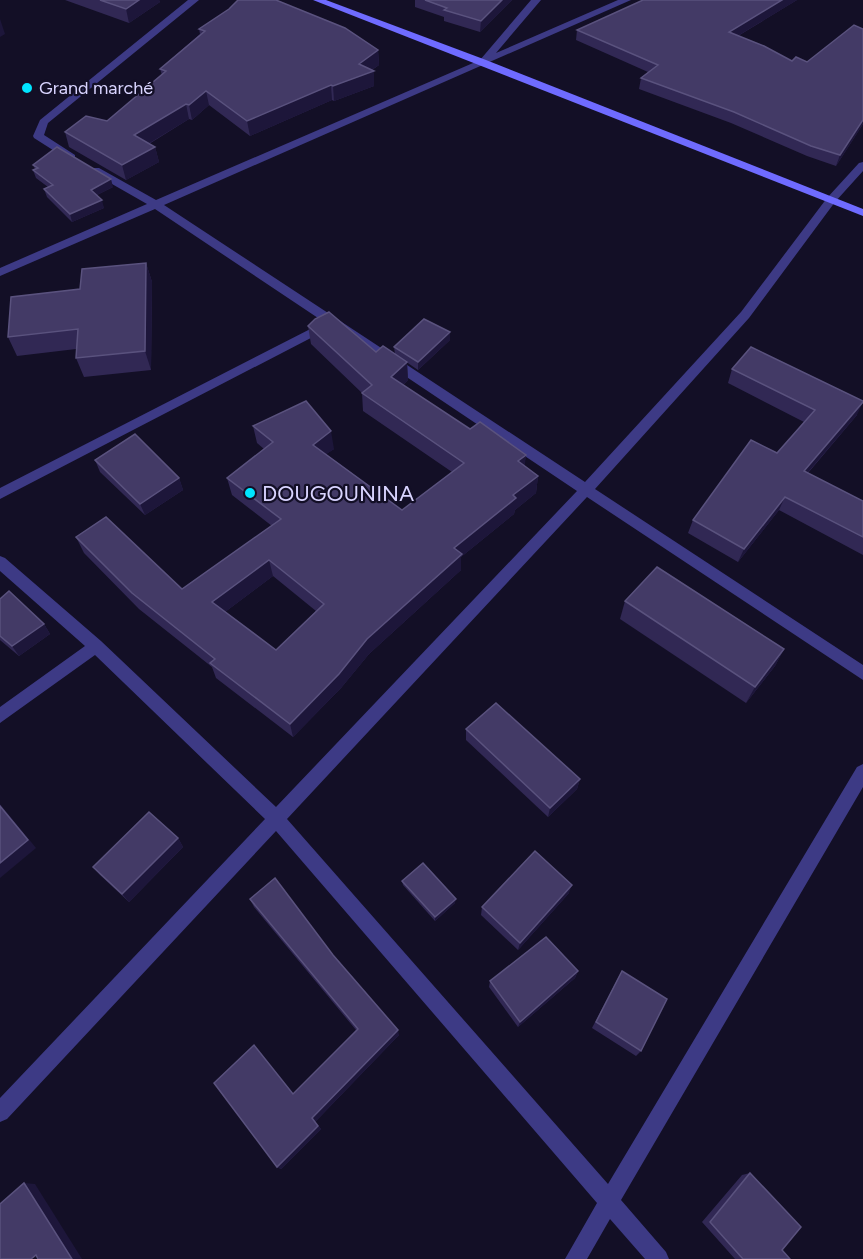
<svg xmlns="http://www.w3.org/2000/svg" width="863" height="1259" viewBox="0 0 863 1259" font-family="Figtree,sans-serif">
	<style>
		.lines { fill: none; stroke-linecap: round; stroke-linejoin: round }
		.street { fill: #3d3a85; fill-rule: evenodd }
		.secondary { fill: #6f6bff; fill-rule: evenodd }
		.wall { fill: #312854; fill-rule: evenodd }
		.shaded-wall { fill: #1d163a }
		.building { fill: #433a66; stroke: #5a527e; stroke-width: 1.5; fill-rule: evenodd }
		.poi-dot { fill: #00e5ff; stroke: #130f26; stroke-width: 2 }
		.labels { text-anchor: middle; stroke-width: 4.5; stroke-linejoin: round; paint-order: stroke }
		.far-poi-label { font-size: 18px; fill: #d9d4ff; stroke: #130f26; text-anchor: start }
		.poi-label { font-size: 22px; fill: #d9d4ff; stroke: #130f26; text-anchor: start }
	</style>
	<rect width="100%" height="100%" fill="#130f26"/>
	<g class="lines">
		<g class="street">
			<path d="M188,0H199L48,123L44,135L75,155V159H67L34,138L33,136L40,120Z"/>
			<path d="M531,0H541L496,53L618,0H631L164,205L585,482L741,312L827,198L859,163L863,162V171L835,202L749,318L595,489L863,665V680L587,497L287,819L608,1184L857,767L863,764V787L621,1200L666,1252L669,1259H645L610,1219L587,1259H565L597,1203L276,831L7,1119L0,1122V1098L265,819L95,655L0,723V707L85,646L0,571V556L5,558L101,641L276,807L577,491L332,327L0,499V488L324,322L155,209L0,276V268L147,204L91,172V168H99L156,200L480,60Z"/>
		</g>
		<path class="secondary" d="M313,0H326L486,60L863,209V216Z"/>
	</g>
	<g class="wall">
		<path d="M65,0H159L160,2L129,23Z"/>
		<path d="M415,0H512L480,32L444,21V17L415,7Z"/>
		<path d="M643,0H797L738,36L863,124L836,166L807,156L731,123L639,89L641,78L648,72L576,40L577,30Z"/>
		<path d="M199,29L378,50L379,65L372,70L374,71V86L334,101L332,100L250,136L209,105L192,120L189,119L149,144L155,147L159,162L126,180L69,147L65,132L107,121L162,75L160,69L200,34Z"/>
		<path d="M33,165L113,187L97,195L104,208L72,222L47,197L44,189L48,187L36,178L33,170L35,169Z"/>
		<path d="M146,263L152,282L151,370L84,377L76,358V349L17,356L8,337L80,289Z"/>
		<path d="M308,326L376,352L395,354L394,347L450,340L418,370L402,359L407,362L408,380L403,385L470,429L526,455L524,466L538,476L536,493L515,510L514,514L461,557V570L369,654L341,688L293,737L216,678L212,667L139,609L84,553L76,537L182,589L272,526L232,495L227,478L264,449L257,443L253,426L334,449L326,454L402,510L452,472L363,411L362,393L311,344ZM273,576L316,611L276,650L225,612Z"/>
		<path d="M732,369L857,415L808,473L863,501V555L779,510L738,562L688,533L693,520L777,453L804,422L728,383Z"/>
		<path d="M95,460L179,478L183,490L145,515L100,472Z"/>
		<path d="M0,599L44,624L50,634L19,656L0,640Z"/>
		<path d="M625,601L784,649L775,666L746,703L620,619Z"/>
		<path d="M466,729L580,779L577,789L548,817L466,740Z"/>
		<path d="M178,838L183,847L129,902L100,875L93,867Z"/>
		<path d="M402,881L455,903L435,921L403,885Z"/>
		<path d="M569,893L518,950L481,915L482,907Z"/>
		<path d="M250,899L333,955L399,1035L315,1122L321,1129L281,1169L277,1167L293,1094L356,1030L254,907Z"/>
		<path d="M578,971L575,978L518,1027L489,987L490,981Z"/>
		<path d="M622,971L641,1051L636,1056L592,1028L618,978Z"/>
		<path d="M750,1173L782,1250L790,1259H735L702,1222L742,1175Z"/>
	</g>
	<g class="shaded-wall">
		<path d="M139,0H159L160,2L129,23L126,9Z"/>
		<path d="M502,0H512L480,32L481,21Z"/>
		<path d="M782,0H797L726,43L729,32Z"/>
		<path d="M0,19L5,34L0,37Z"/>
		<path d="M378,50L379,65L367,73L374,71V86L334,101L333,86L359,64Z"/>
		<path d="M331,85L332,100L250,136L247,121Z"/>
		<path d="M206,91L209,105L192,120L189,105Z"/>
		<path d="M186,104L189,119L138,150L134,135Z"/>
		<path d="M863,120V124L836,166L840,155Z"/>
		<path d="M155,147L159,162L126,180L122,165Z"/>
		<path d="M111,179L113,187L93,197L91,190Z"/>
		<path d="M102,200L104,208L72,222L70,214Z"/>
		<path d="M146,263L152,282L151,370L145,351Z"/>
		<path d="M450,332V340L418,370V362Z"/>
		<path d="M407,362L408,380L392,395L391,377Z"/>
		<path d="M863,402L857,415L798,484L804,471Z"/>
		<path d="M331,431L334,449L315,462L313,445Z"/>
		<path d="M526,455L524,472L518,461Z"/>
		<path d="M538,476L536,493L515,510L514,514L461,557V570L369,654L341,688L293,737L290,724L367,639L454,548L513,495Z"/>
		<path d="M179,478L183,490L145,515L140,504Z"/>
		<path d="M785,497L779,510L738,562L744,549Z"/>
		<path d="M269,560L273,576L217,618L212,602Z"/>
		<path d="M44,624L50,634L19,656L12,646Z"/>
		<path d="M784,649L775,666L746,703L755,687Z"/>
		<path d="M580,779L577,789L548,817L550,808Z"/>
		<path d="M0,804L36,848L0,878Z"/>
		<path d="M178,838L183,847L129,902L122,894Z"/>
		<path d="M572,885L569,893L518,950L520,943Z"/>
		<path d="M456,899L455,903L435,921V917Z"/>
		<path d="M578,971L575,978L518,1027L520,1022Z"/>
		<path d="M398,1030L399,1035L315,1122L321,1129L281,1169L277,1167L312,1118Z"/>
		<path d="M24,1183L35,1184L82,1259H72Z"/>
	</g>
	<g class="building">
		<path d="M100,0H139L126,9Z"/>
		<path d="M238,0H276L345,28L378,50L359,64L374,71L333,86L331,85L247,121L206,91L189,105L186,104L134,135L155,147L122,165L65,132L86,116L107,121L166,71L160,69L205,31L199,29L229,9Z"/>
		<path d="M425,0H502L481,21L444,10L447,8Z"/>
		<path d="M643,0H782L729,32L764,46L792,61L796,57L807,62L854,25L863,29V120L840,155L811,146L734,112L641,78L658,65L577,30Z"/>
		<path d="M57,147L111,179L91,190L102,200L70,214L44,189L53,185L33,170L38,168L33,165Z"/>
		<path d="M146,263L145,351L76,358L78,329L8,337L11,297L80,289L82,269Z"/>
		<path d="M329,312L376,352L383,346L407,362L391,377L470,429L480,422L526,455L518,461L538,476L513,495L516,498L454,548L462,554L367,639L339,674L290,724L210,663L215,659L132,593L76,537L106,517L182,589L281,519L227,478L273,442L253,426L306,401L331,431L313,445L402,510L464,463L362,393L372,385L308,326L315,319ZM269,560L324,604L276,650L212,602Z"/>
		<path d="M424,319L450,332L418,362L394,347Z"/>
		<path d="M751,347L863,401V402L804,471L863,501V537L785,497L744,549L693,520L751,440L777,453L815,410L732,369Z"/>
		<path d="M135,434L179,478L140,504L95,460Z"/>
		<path d="M657,567L784,649L755,687L625,601Z"/>
		<path d="M9,591L44,624L12,646L0,636V599Z"/>
		<path d="M496,703L580,779L550,808L466,729Z"/>
		<path d="M0,806L28,840L0,863Z"/>
		<path d="M149,812L178,838L122,894L93,867Z"/>
		<path d="M535,851L572,885L520,943L482,907Z"/>
		<path d="M423,863L456,899L435,917L402,881Z"/>
		<path d="M275,878L333,955L398,1030L312,1118L318,1126L277,1167L214,1083L254,1045L293,1094L358,1029L250,899Z"/>
		<path d="M546,937L578,971L520,1022L490,981Z"/>
		<path d="M622,971L667,999L641,1051L596,1022Z"/>
		<path d="M750,1173L801,1227L782,1250L790,1259H743L710,1222Z"/>
		<path d="M24,1183L72,1259H38L36,1255L31,1259H0V1204Z"/>
	</g>
	<g class="poi-dot">
		<circle cx="27" cy="88" r="6"/>
		<circle cx="250" cy="493" r="6"/>
	</g>
	<g class="labels">
		<g class="far-poi-label">
			<text x="39" y="94">Grand marché</text>
		</g>
		<g class="poi-label">
			<text x="262" y="501">DOUGOUNINA</text>
		</g>
	</g>
</svg>
